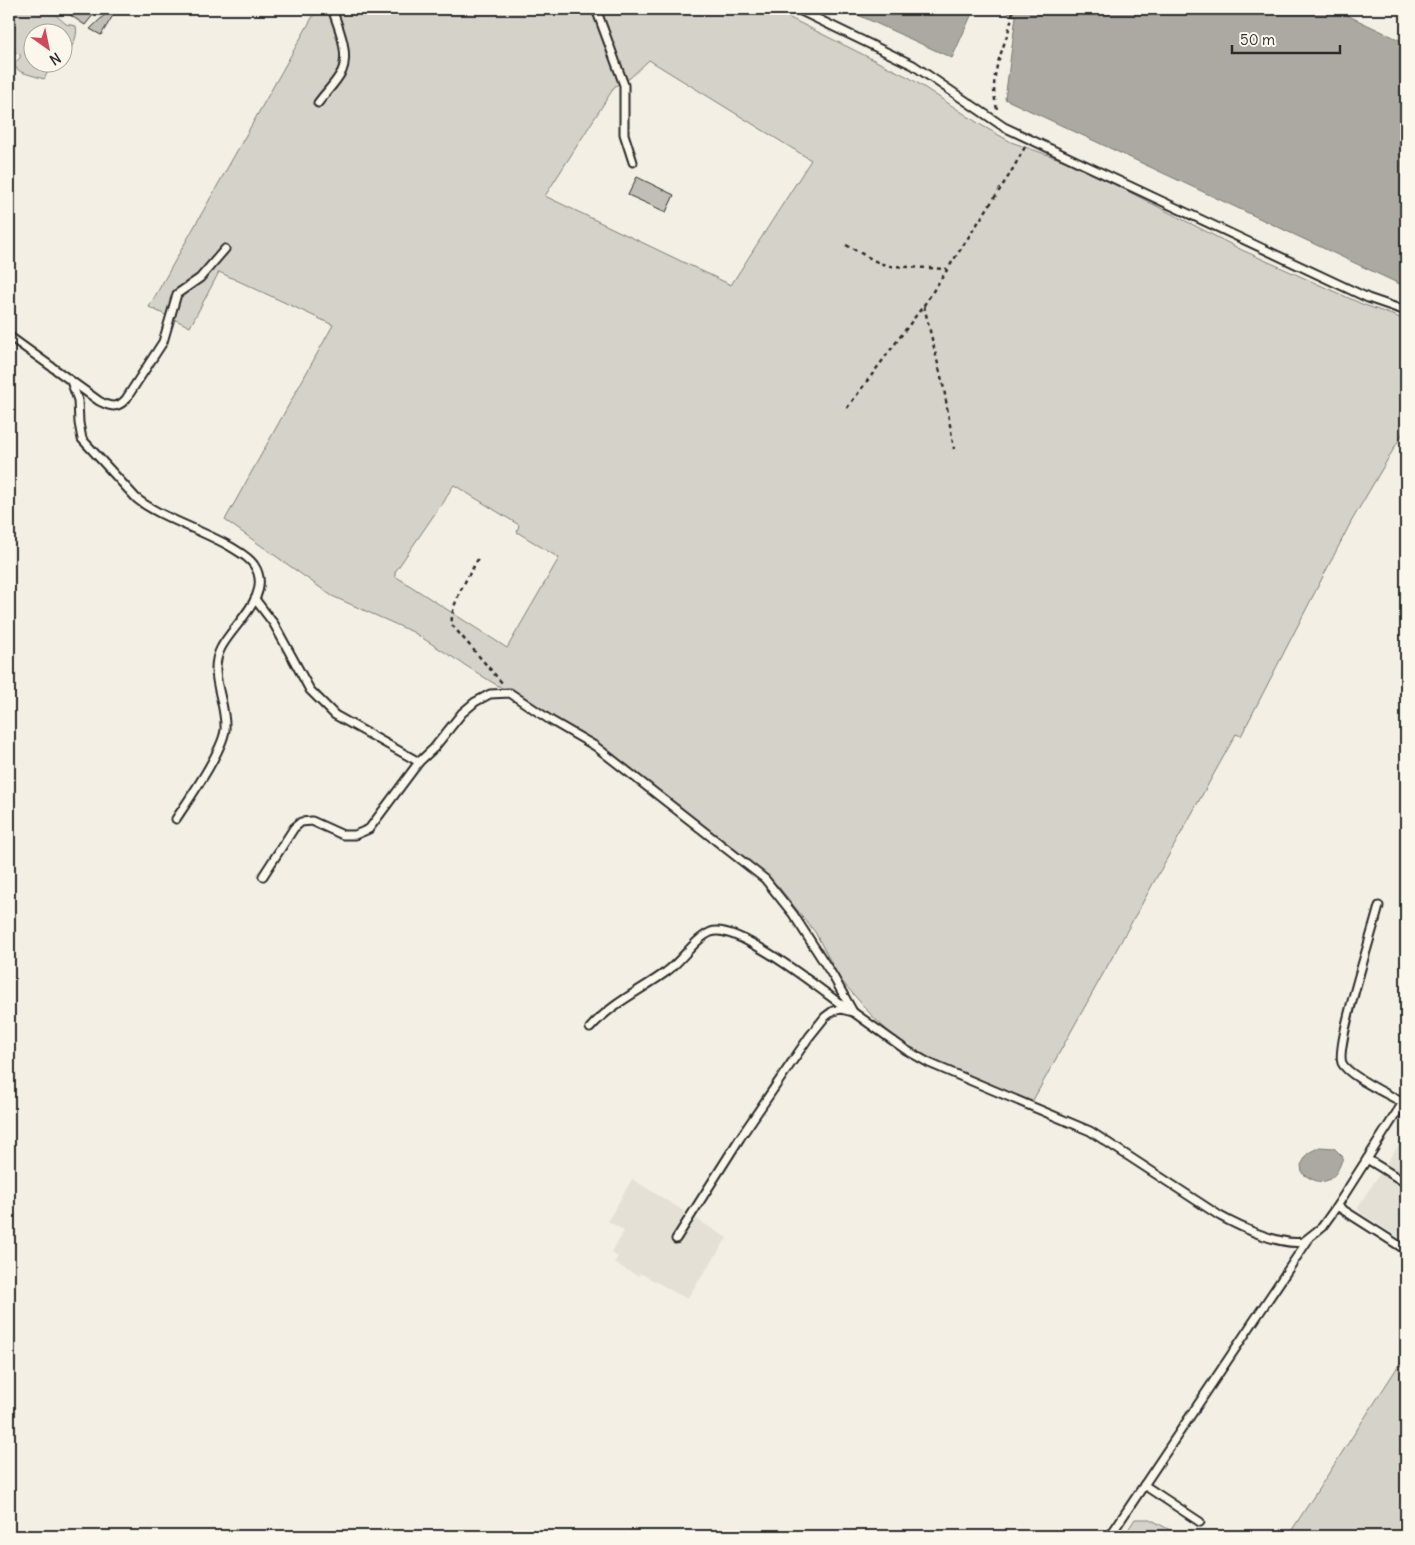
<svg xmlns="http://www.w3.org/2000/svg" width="1415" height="1545" viewBox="0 0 1415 1545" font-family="Delius,sans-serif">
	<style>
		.built { fill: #e4e0d6 }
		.green { fill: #d5d2c9; stroke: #807e7a; fill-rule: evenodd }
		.water { fill: #aca9a2; stroke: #787772 }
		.building { fill: #c0beb6; stroke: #2b2b2b }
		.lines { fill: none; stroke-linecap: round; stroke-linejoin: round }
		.lane-casing { stroke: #2b2b2b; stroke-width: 11 }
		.path { stroke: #2b2b2b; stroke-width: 2.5; stroke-dasharray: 4 4; stroke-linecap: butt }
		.lane { stroke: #fbf7ec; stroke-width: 7 }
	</style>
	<rect width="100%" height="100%" fill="#f3efe4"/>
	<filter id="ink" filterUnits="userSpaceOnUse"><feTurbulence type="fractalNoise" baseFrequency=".02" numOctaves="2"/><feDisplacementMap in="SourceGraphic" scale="10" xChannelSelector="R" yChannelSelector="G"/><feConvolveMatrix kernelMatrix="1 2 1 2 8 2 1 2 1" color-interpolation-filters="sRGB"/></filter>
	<g filter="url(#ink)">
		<g class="built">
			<path d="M1406,1134V1242L1362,1214L1357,1208Z"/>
			<path d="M632,1179L727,1238L687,1299L640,1273L638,1276L614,1263L618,1257L611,1252L624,1231L608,1221Z"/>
		</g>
		<g class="green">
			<path d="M9,9H49L66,24L76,26C79,37 70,51 63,59L62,32H32V62L58,63L49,70L44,79L21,72L12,65L20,58V54L9,51Z"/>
			<path d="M317,9H772L910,78L981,125L1011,142L1077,165L1242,250L1362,304L1406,320V428L1351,522L1241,736L1236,734L1032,1102L938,1063L900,1042L874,1018L840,979L815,932L778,886L601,746L490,681L413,632L332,596L225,520L333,325L219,272L190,327L149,307ZM649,60L811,160L731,285L545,196L615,86L630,78ZM454,485L519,525L517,532L559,558L507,648L395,576V572L438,509C446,502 447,493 454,485Z"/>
			<path d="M1406,1354V1536H1288Z"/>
			<path d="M1135,1519H1150L1181,1536H1124Z"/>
		</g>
		<g class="water">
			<path d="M845,9H974L952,58Z"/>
			<path d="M1008,9H1334L1406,43V287L1005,99L1016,16L1006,12Z"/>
			<path d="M1320,1147L1334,1148L1343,1157C1336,1180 1324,1190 1302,1173L1301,1165L1308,1153Z"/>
		</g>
		<g class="building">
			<path d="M61,9H98L85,25Z"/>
			<path d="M111,9H117L101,35L90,29Z"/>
			<path d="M637,177L674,195L666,212L628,195Z"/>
		</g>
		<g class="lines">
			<g class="lane-casing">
				<g id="lane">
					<path d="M596,9L624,85V134L633,162"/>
					<path d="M797,9L913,65L1004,127L1368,298L1406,311"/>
					<path d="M318,103C325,93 336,83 342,71C350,53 338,26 332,9"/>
					<path d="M9,336L99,401C110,407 117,409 126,399L163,342L177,294L200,278L225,249"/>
					<path d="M71,381L78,400L79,423L82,439L136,498C157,516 204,531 231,547C239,552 249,557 254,565C274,595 233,624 221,648C207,674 227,702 225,730C222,752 189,799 176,819"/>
					<path d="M255,599L274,624L310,690L335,715L419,762"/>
					<path d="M263,876L294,828L301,822L312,821L343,835H355L369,829L419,762L434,748L462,713L475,702L490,694L510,693L550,720L595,746L765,879L793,914L833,976L853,1012"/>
					<path d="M1379,906C1373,931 1335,1046 1342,1063C1348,1076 1390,1095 1403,1103"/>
					<path d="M590,1028C612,1003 640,991 666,972C682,961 694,939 711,932C737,922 824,992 847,1009"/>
					<path d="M1406,1098L1337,1206L1406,1250"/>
					<path d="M1367,1159L1406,1183"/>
					<path d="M676,1239L740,1138L809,1037L825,1017L833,1011L841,1009L853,1012L906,1050L929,1063L1090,1131L1220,1216C1240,1227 1280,1246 1303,1242L1322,1227L1337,1206"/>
					<path d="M1144,1485L1200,1522"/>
					<path d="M1110,1536L1308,1240"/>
				</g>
			</g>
			<g class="path">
				<path d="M997,109C986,69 1009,46 1013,9"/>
				<path d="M846,245L879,263L890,266L947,269"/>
				<path d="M924,306L944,389L954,449"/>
				<path d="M847,408L924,305L1010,174L1025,147"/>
				<path d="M478,559C469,575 449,606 452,625L503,684"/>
			</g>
			<use href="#lane" class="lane"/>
		</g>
	</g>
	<rect width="1415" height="1545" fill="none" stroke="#fbf7ec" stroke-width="30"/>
	<rect x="15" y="15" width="1385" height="1515" fill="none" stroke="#2b2b2b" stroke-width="2" filter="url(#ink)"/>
	<g transform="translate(48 48) rotate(147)"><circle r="24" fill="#fbf7ec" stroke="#a8a59f"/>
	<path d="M0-4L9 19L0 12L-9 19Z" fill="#d1495b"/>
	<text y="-8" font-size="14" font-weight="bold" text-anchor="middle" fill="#2b2b2b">N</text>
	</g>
	<path d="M1232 45v8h108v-8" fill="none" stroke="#2b2b2b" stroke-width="2.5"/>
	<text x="1240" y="45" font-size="15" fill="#2b2b2b" stroke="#fbf7ec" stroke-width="4" paint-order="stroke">50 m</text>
</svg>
